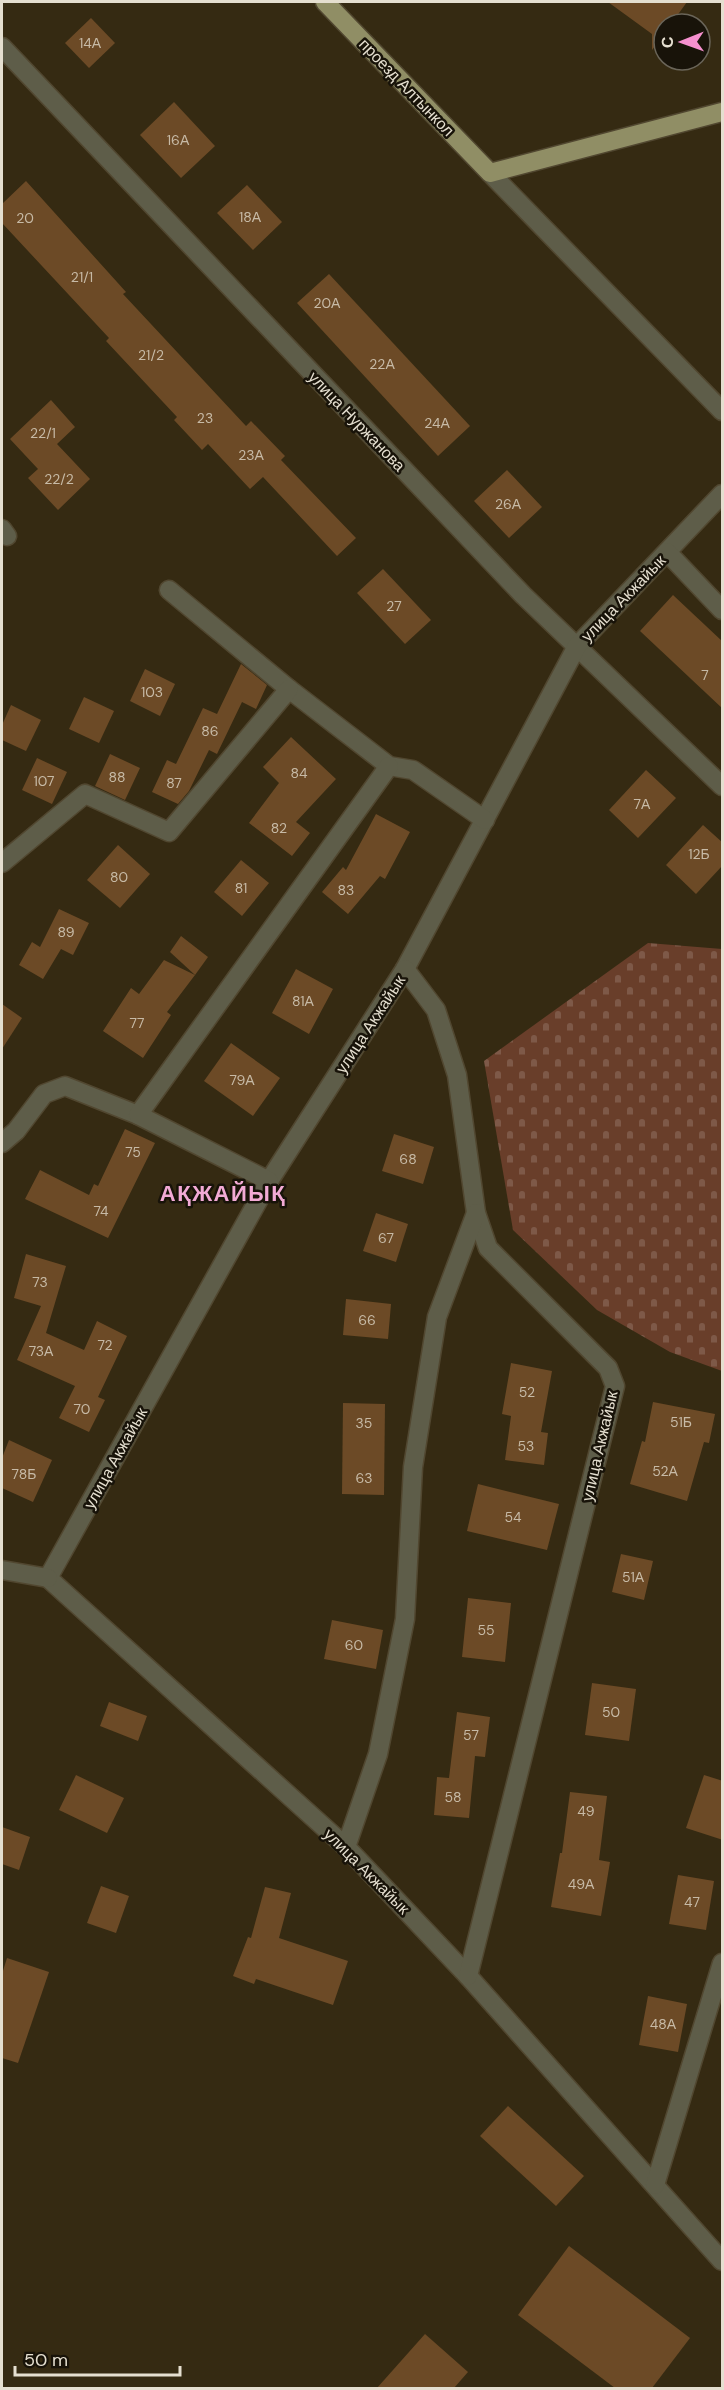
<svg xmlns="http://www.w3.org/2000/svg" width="724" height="2390" viewBox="0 0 724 2390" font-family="'DM Sans',sans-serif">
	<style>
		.cemetery { fill: url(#cemetery-stones) }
		.building { fill: #6c4a26 }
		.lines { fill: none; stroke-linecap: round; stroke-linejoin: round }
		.minor-casing { stroke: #514730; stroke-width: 21 }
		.major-casing { stroke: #514730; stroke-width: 21 }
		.minor { stroke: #5e5d49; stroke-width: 18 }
		.major { stroke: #908e65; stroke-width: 18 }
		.labels { text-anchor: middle; stroke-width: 5; stroke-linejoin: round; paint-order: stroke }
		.number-label { font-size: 14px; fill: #c7baa6 }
		.street-label { font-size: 16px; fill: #e5dfd0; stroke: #181309 }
		.district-label { font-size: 22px; font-weight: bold; letter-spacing: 1.5px; fill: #f2aad5; stroke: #181309 }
	</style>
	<defs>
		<pattern id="cemetery-stones" width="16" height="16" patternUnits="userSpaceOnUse" patternTransform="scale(1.5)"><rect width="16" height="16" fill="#693e2a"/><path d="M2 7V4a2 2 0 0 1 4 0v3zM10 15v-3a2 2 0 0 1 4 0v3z" fill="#7e5948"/></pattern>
	</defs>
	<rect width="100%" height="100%" fill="#352a12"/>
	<path class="cemetery" d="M648,943L722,949V1371L670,1352L597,1310L513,1230L484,1061Z"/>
	<g class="building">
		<path d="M608,2H687L671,24H664V34L652,50V34Z"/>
		<path d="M91,18L115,43L89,68L65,43Z"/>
		<path d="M174,102L215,146L181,178L140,135Z"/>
		<path d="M26,181L126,292L123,294L246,426L251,421L285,456L281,460L356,538L337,556L263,477L250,489L208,444L202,450L174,420L177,417L106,341L109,338L2,223V204Z"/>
		<path d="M247,185L282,222L253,250L217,213Z"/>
		<path d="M329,274L470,426L438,456L297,303Z"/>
		<path d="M51,400L75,427L57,444L90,479L58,510L28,478L38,469L10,439Z"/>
		<path d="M507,470L542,507L509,538L474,501Z"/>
		<path d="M383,569L431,620L405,644L357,593Z"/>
		<path d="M673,595L723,642V709L640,631Z"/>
		<path d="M241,664L267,685L256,709L242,702L217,754L209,750L189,791L178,804L152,792L167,760L176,764L203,708L217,714Z"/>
		<path d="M145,669L175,684L160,716L130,701Z"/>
		<path d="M84,697L114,711L99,743L69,729Z"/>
		<path d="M11,705L41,720L26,751L2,740V725Z"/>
		<path d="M291,737L336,779L296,822L310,833L292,856L249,823L279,783L263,767Z"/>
		<path d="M110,754L140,768L125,800L95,786Z"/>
		<path d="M37,758L67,772L52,804L22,790Z"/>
		<path d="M646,770L676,798L638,838L609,810Z"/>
		<path d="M376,814L410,832L385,879L380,876L348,914L322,892L343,867L346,870Z"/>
		<path d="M703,825L723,843V865L696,894L666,865Z"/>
		<path d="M118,845L150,874L120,908L87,880Z"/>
		<path d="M241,860L269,883L242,916L214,892Z"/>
		<path d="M59,909L89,923L73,955L61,949L43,979L19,965L32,942L40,947Z"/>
		<path d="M181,936L208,957L195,975L170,952Z"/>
		<path d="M164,960L195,975L167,1012L171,1015L143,1058L103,1031L131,988L139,994Z"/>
		<path d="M296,969L333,989L309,1034L272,1013Z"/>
		<path d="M2,1004L22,1018L2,1049Z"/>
		<path d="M231,1043L280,1078L253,1116L204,1081Z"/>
		<path d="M125,1129L155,1143L108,1238L25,1199L40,1170L89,1195L94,1184L98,1186Z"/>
		<path d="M394,1134L434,1147L423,1184L382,1171Z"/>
		<path d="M376,1213L408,1224L396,1262L363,1251Z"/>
		<path d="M26,1254L66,1266L46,1333L84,1350L97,1321L127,1336L98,1397L105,1400L89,1432L59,1418L75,1386L17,1360L41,1306L14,1298Z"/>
		<path d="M346,1299L391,1304L388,1339L343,1335Z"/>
		<path d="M511,1363L552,1371L541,1432L548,1433L544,1465L505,1460L511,1416L502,1414Z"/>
		<path d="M653,1402L715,1414L709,1443L704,1442L687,1501L630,1484L642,1441L645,1442Z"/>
		<path d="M343,1403L385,1404L384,1495L342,1494Z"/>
		<path d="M9,1440L52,1460L33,1502L2,1488V1458Z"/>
		<path d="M478,1484L559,1504L547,1550L467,1531Z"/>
		<path d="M621,1554L653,1561L644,1600L612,1592Z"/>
		<path d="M468,1598L511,1603L505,1662L462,1657Z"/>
		<path d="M332,1620L383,1630L376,1669L324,1659Z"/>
		<path d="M592,1683L636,1689L629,1741L585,1735Z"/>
		<path d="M109,1702L147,1716L138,1741L100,1726Z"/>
		<path d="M457,1712L490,1717L485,1757L475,1756L469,1818L434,1815L437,1777L449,1778Z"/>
		<path d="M76,1775L124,1798L107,1833L59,1810Z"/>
		<path d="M704,1775L723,1781V1840L686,1828Z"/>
		<path d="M570,1792L607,1796L599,1860L610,1862L601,1916L551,1907L560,1853H562Z"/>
		<path d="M2,1827L30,1837L19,1870L2,1864Z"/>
		<path d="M678,1875L714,1881L706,1930L669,1924Z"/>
		<path d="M101,1886L129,1896L116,1933L87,1923Z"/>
		<path d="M265,1887L291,1893L279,1938L348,1961L333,2005L256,1979L254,1984L233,1976L248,1937L251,1938Z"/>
		<path d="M7,1958L49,1972L18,2063L2,2058V1974Z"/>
		<path d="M648,1996L687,2004L678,2052L639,2045Z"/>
		<path d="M508,2106L584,2176L556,2206L480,2136Z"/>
		<path d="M569,2246L690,2338L652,2388H615L518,2315Z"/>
		<path d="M425,2334L468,2372L454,2388H377Z"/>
	</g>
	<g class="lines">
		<g class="minor-casing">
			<g id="minor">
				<path d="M2,47L523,595L722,786"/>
				<path d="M490,173L722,411"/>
				<path d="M722,494L577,646L405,969L269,1181L48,1578L346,1847L468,1976L722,2261"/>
				<path d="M2,529L7,536"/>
				<path d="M667,552L722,610"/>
				<path d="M169,590L289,689L389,766L413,770L485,820"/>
				<path d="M2,863L85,794L169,832L289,689"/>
				<path d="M405,969L436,1010L457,1075L476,1213L488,1248L608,1368L615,1386L468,1976"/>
				<path d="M2,1143L16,1131L44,1094L65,1086L138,1115"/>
				<path d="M269,1181L138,1115L389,766"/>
				<path d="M2,1570L48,1578"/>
				<path d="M346,1847L378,1754L405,1619L413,1467L437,1317L476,1213"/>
				<path d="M655,2185L722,1963"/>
			</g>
		</g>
		<g class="major-casing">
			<path id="major" d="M325,2L490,173L722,112"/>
		</g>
		<use href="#minor" class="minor"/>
		<use href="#major" class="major"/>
	</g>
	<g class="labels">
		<g class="number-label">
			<text x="90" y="48">14А</text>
			<text x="178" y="145">16А</text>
			<text x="250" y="222">18А</text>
			<text x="25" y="223">20</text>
			<text x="82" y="282">21/1</text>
			<text x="327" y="308">20А</text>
			<text x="151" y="360">21/2</text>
			<text x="382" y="369">22А</text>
			<text x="205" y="423">23</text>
			<text x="437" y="428">24А</text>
			<text x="43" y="438">22/1</text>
			<text x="251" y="460">23А</text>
			<text x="59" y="484">22/2</text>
			<text x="508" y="509">26А</text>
			<text x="394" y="611">27</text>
			<text x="705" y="680">7</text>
			<text x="152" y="697">103</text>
			<text x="210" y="736">86</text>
			<text x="299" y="778">84</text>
			<text x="117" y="782">88</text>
			<text x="44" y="786">107</text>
			<text x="174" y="788">87</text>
			<text x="642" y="809">7А</text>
			<text x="279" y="833">82</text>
			<text x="699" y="859">12Б</text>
			<text x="119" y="882">80</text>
			<text x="241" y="893">81</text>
			<text x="346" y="895">83</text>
			<text x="66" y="937">89</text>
			<text x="303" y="1006">81А</text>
			<text x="137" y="1028">77</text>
			<text x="242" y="1085">79А</text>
			<text x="133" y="1157">75</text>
			<text x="408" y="1164">68</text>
			<text x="101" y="1216">74</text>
			<text x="386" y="1243">67</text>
			<text x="40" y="1287">73</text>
			<text x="367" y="1325">66</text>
			<text x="105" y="1350">72</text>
			<text x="41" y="1356">73А</text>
			<text x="527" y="1397">52</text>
			<text x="82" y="1414">70</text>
			<text x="681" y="1427">51Б</text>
			<text x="364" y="1428">35</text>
			<text x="526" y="1451">53</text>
			<text x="665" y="1476">52А</text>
			<text x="24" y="1479">78Б</text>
			<text x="364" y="1483">63</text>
			<text x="513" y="1522">54</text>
			<text x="633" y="1582">51А</text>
			<text x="486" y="1635">55</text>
			<text x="354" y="1650">60</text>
			<text x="611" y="1717">50</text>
			<text x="471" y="1740">57</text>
			<text x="453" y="1802">58</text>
			<text x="586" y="1816">49</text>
			<text x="581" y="1889">49А</text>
			<text x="692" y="1907">47</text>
			<text x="663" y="2029">48А</text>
		</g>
		<g class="street-label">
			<text transform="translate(407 87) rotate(46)" y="6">проезд Алтынкол</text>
			<text transform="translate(357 421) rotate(46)" y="6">улица Нуржанова</text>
			<text transform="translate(623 598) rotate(-46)" y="6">улица Акжайык</text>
			<text transform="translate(370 1024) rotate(-57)" y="6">улица Акжайык</text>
			<text transform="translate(599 1446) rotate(-77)" y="6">улица Акжайык</text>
			<text transform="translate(115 1458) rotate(-61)" y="6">улица Акжайык</text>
			<text transform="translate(367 1871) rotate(45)" y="6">улица Акжайык</text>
		</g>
		<g class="district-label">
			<text x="223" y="1201">АҚЖАЙЫҚ</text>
		</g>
	</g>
	<rect width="724" height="2390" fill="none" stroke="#e5dfd0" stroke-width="6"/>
	<g transform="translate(682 42) rotate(269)"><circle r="28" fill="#181309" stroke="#6a6559" stroke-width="1.5"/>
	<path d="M0-4.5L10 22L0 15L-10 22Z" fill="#f690cf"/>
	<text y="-9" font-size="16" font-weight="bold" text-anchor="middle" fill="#e5dfd0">С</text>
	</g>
	<path d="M15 2366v9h165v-9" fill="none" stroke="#e5dfd0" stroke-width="3"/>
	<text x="24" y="2366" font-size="18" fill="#e5dfd0" stroke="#181309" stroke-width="4.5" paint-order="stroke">50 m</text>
</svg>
